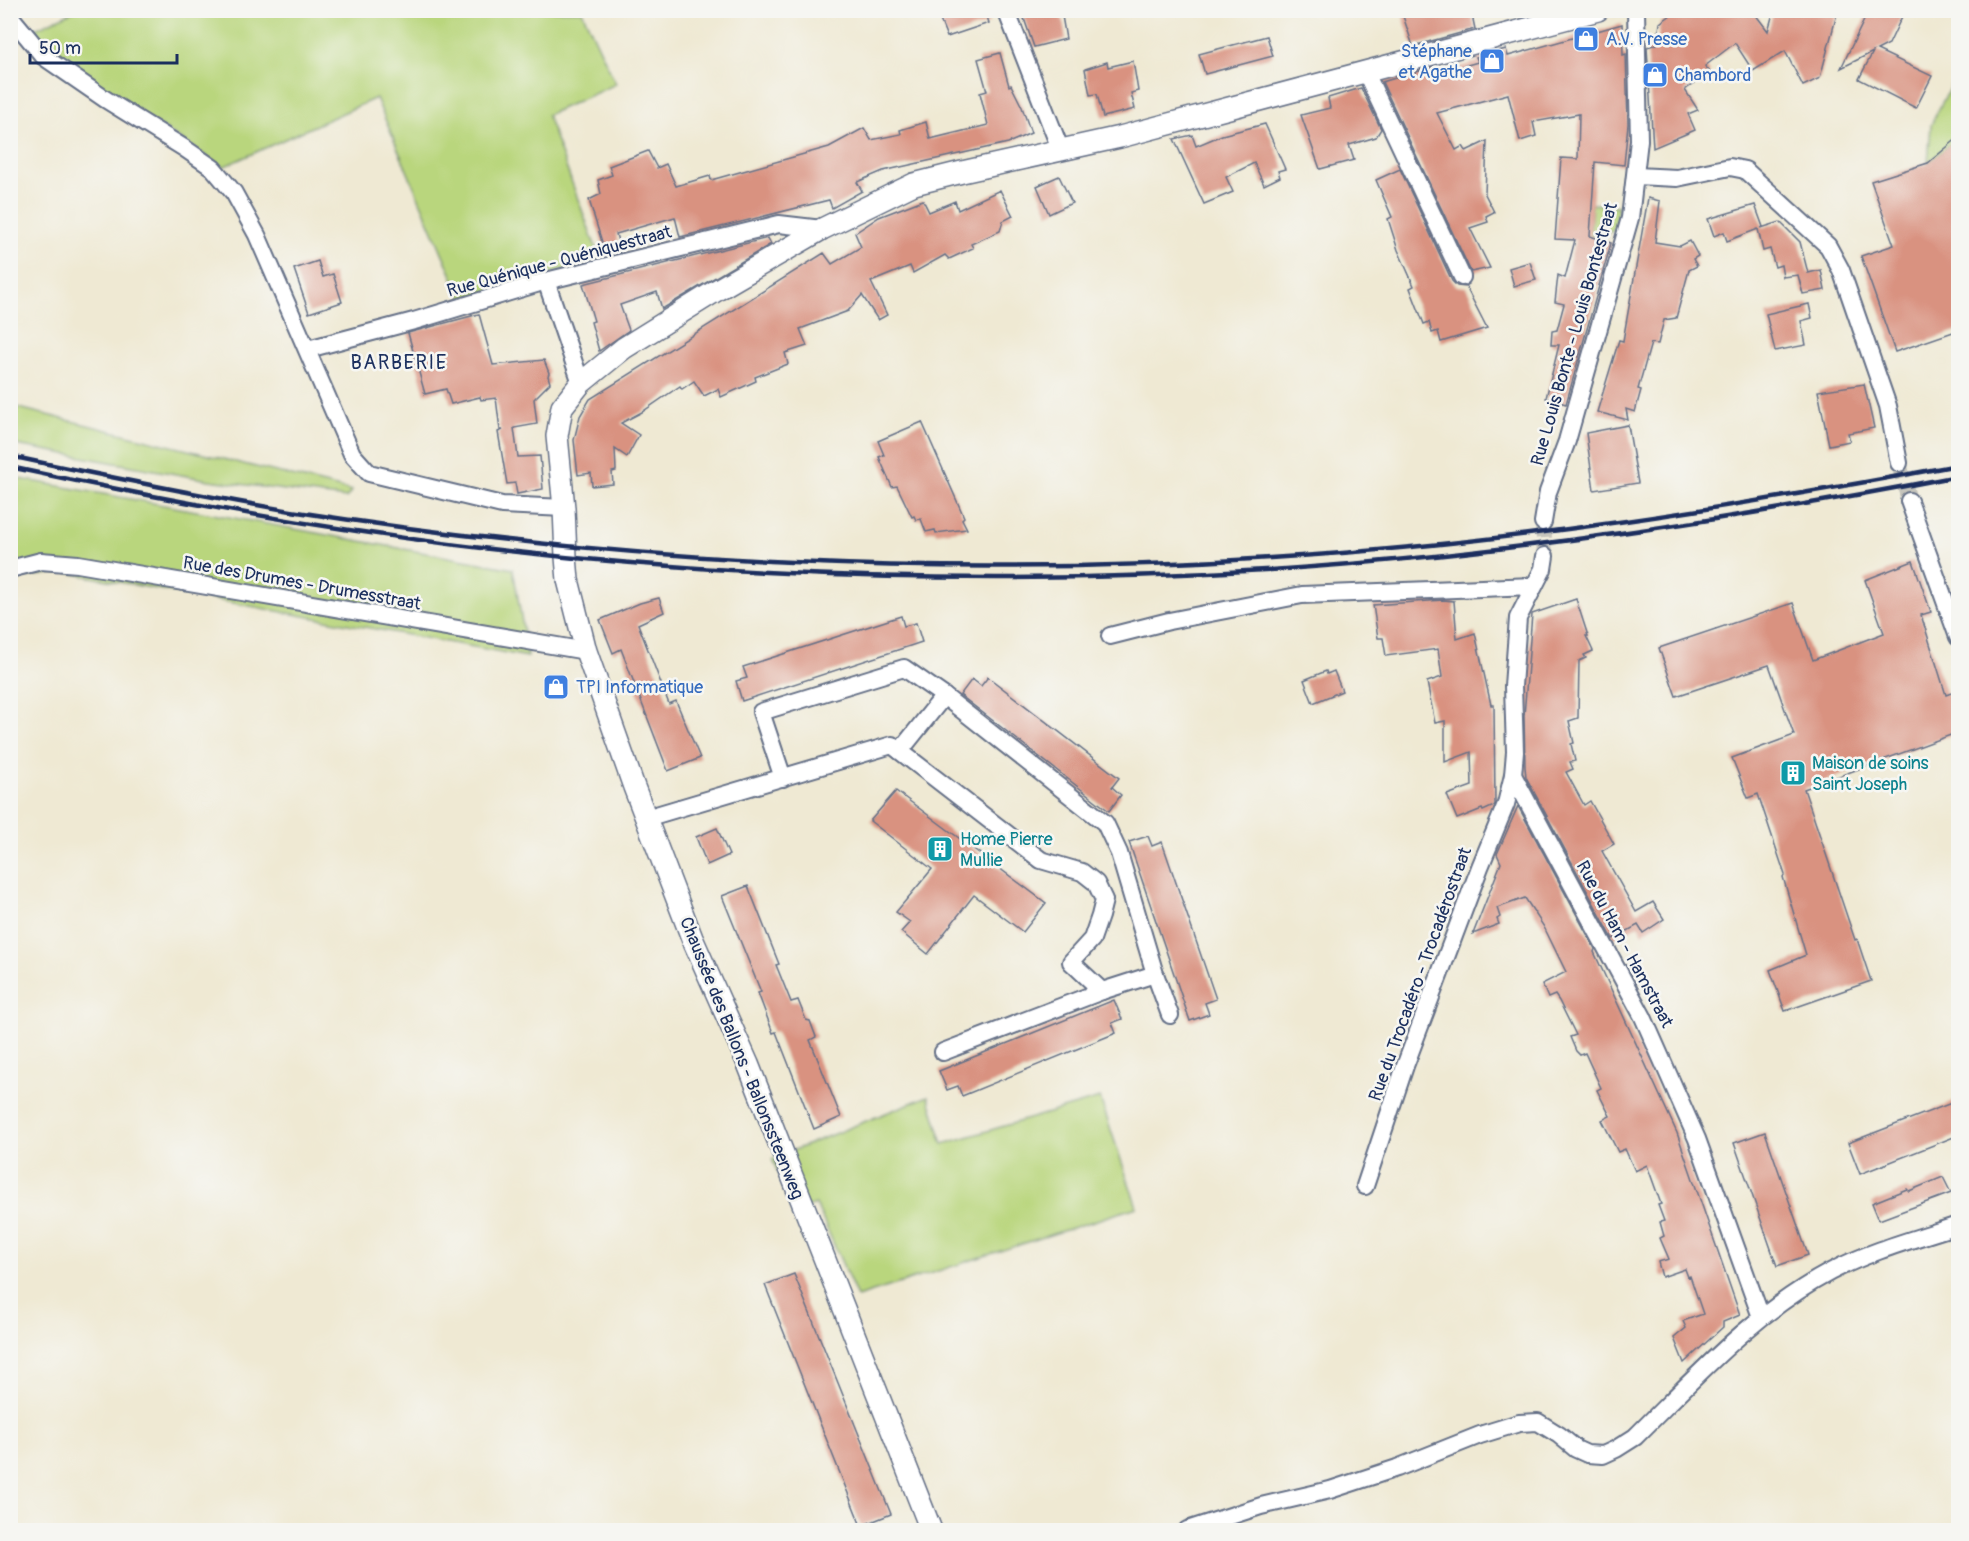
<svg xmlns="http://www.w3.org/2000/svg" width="1969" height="1541" viewBox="0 0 1969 1541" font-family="Pangolin,sans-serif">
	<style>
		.green { fill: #b9d67d; stroke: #6a826e; stroke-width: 1.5 }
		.building { fill: #d99280 }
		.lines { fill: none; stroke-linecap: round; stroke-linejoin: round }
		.minor-tunnel { stroke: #c5c4bc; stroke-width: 16; stroke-dasharray: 16 8; stroke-linecap: butt }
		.minor-casing { stroke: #657087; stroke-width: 20 }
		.tertiary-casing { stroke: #657087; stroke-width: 24 }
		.minor { stroke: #fff; stroke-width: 16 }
		.tertiary { stroke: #fff; stroke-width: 21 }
		.rail { stroke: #1b2f5e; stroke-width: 4.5 }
		.labels { text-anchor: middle; stroke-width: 5; stroke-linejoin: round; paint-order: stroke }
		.shop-label { font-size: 18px; fill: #366cbe; stroke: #f6f6f2; text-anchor: start }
		.street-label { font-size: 18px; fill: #1b2f5e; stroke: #f6f6f2 }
		.culture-label { font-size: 18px; fill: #0d838f; stroke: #f6f6f2; text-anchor: start }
		.neighbourhood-label { font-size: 20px; letter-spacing: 1.5px; fill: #1b2f5e; stroke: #f6f6f2 }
	</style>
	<rect width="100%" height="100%" fill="#f6f6f2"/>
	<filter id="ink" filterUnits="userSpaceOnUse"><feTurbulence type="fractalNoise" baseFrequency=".0167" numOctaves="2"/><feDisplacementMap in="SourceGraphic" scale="12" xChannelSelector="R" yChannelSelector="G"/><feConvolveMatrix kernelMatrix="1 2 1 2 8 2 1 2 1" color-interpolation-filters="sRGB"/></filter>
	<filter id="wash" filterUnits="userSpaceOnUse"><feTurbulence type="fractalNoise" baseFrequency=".008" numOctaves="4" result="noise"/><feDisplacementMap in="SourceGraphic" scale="24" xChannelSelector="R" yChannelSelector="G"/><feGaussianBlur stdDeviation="1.35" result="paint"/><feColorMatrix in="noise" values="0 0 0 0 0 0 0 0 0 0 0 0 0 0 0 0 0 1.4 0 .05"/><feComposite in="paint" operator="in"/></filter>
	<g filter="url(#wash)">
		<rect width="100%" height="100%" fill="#efe9d3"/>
		<g class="green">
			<path d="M76,10L582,11L616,84L547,115L600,259L462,299L376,98L223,167L41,49L31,31Z"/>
			<path d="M1958,71V137L1928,163L1931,125Z"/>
			<path d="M1592,204L1618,206L1614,231L1590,237Z"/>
			<path d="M11,406L352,491L346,498L209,480L11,444Z"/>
			<path d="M10,477L513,569L528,657L64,572L17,578L11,582Z"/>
			<path d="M928,1096L943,1144L1100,1098L1137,1207L857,1297L816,1204L795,1212L772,1159Z"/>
		</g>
		<g id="blocks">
			<g class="building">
				<path d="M936,10H985L989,23L947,37Z"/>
				<path d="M1021,10H1061L1066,39L1034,47Z"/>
				<path d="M1401,10H1471L1475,29L1413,46Z"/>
				<path d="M1678,10H1752L1768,31L1774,10H1838L1820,78L1803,86L1785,51L1753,71L1735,43L1705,66L1710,72L1685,90L1698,110L1688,114L1695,130L1653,148L1647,47L1657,44L1660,23Z"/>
				<path d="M1869,10H1905L1889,44L1877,50L1932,76L1916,108L1859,79L1873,52L1841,68Z"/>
				<path d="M1622,24L1623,55L1626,54L1628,124L1624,165L1595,162L1590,236L1611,243L1566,404L1546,398L1559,345H1551L1552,331L1557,330L1564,304L1555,302L1558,275L1565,278L1575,240L1555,239L1561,158L1578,159L1579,114L1533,122L1536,136L1520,141L1508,94L1437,113L1456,150L1463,146L1466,151L1487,141L1485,194L1494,212L1486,216L1488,222L1470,228L1490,268L1471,272L1382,82L1433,67L1435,74L1478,62L1476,57L1506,49L1508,56Z"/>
				<path d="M1267,36L1273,56L1205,74L1199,54Z"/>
				<path d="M1000,53L1009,86L1011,85L1022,107L1031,133L1008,143L883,171L857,182L862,191L832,208L829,200L680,237L675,217L616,234L621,252L606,255L589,200L601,194L598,180L612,175L609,166L648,151L657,168L666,164L676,186L710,176L711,180L829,147L864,128L871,140L901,134L900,130L926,122L930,139L988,125L980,93L987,91L978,59Z"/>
				<path d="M1133,61L1138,91L1131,93L1135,109L1103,117L1097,94L1090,95L1085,69L1107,62L1108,67Z"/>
				<path d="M1361,88L1381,129L1376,137L1349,145L1354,160L1320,169L1301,115L1330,108L1328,98Z"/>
				<path d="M1265,124L1285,169L1278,171L1280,177L1264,185L1254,163L1226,177L1233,192L1204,204L1174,139L1192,135L1196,146L1222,135Z"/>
				<path d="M1959,137V330L1895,352L1861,256L1894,245L1871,181L1928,163Z"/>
				<path d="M1400,169L1452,281L1457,286L1466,287L1487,328L1441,342L1438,331L1432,333L1429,322L1424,324L1410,288L1414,286L1398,250L1388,219L1392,217L1376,180Z"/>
				<path d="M1059,176L1072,203L1049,214L1037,186Z"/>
				<path d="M1000,190L1013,216L1003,221L1000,231L971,244L973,248L949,259L945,255L913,273L910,266L871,282L887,315L878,320L862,295L848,311L800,329L807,346L785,353L788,364L755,377L756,381L721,397L718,389L704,396L694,381L682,389L680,386L642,412L621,423L639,435L627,457L615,449L616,471L612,472L613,484L592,486L591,473L578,475L574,440L580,416L590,399L824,253L832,264L861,247L855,233L879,217L923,200L929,212L955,201L958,210Z"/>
				<path d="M1648,198L1660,201L1655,242L1680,246L1690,241L1698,256L1693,259L1697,266L1689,270L1676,318L1664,320L1658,344L1651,343L1638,389L1641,390L1635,412L1626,409L1628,420L1597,412L1619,340L1623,341Z"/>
				<path d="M1755,205L1763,227L1761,228L1780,222L1800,242L1808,273L1821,270L1825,290L1803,294L1798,275L1783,277L1781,265L1775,267L1770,249L1763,251L1758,229L1727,241L1724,232L1714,236L1708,219Z"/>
				<path d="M768,238L771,244L662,309L657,292L620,305L629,330L599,351L591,322L594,321L583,284Z"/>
				<path d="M318,261L323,277L333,274L342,302L309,313L294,269Z"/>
				<path d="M1530,262L1536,280L1514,286L1509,268Z"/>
				<path d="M1809,304L1812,318L1801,321L1806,345L1775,351L1766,314Z"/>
				<path d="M479,314L493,365L544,360L549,373L548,376L550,383L534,399L537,424L514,428L518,457L540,456L543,489L517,494L515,483L507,484L498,432L503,430H500L496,398L481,400L480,397L451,404L446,389L425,394L408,333Z"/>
				<path d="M1864,384L1874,428L1848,433L1850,441L1829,445L1818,391Z"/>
				<path d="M922,422L964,517L962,519L967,529L936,533L935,530L926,532L921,519L916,520L914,516L912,517L897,486L892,487L889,480L879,457L884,455L878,441Z"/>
				<path d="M1628,425L1638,483L1594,490L1586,433Z"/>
				<path d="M1913,561L1931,612L1921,615L1946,695L1959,690V732L1804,789L1855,940L1857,939L1871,981L1785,1011L1770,970L1806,955L1783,877L1785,875L1758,794L1748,798L1732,758L1794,735L1769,665L1676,696L1659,648L1793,603L1813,660L1884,633L1865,580Z"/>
				<path d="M659,598L664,612L638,624L669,704L676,701L700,758L668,771L621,649L613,653L600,620L640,603Z"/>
				<path d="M1576,599L1588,636H1586L1593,651L1584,655L1586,658L1579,661L1578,718L1569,721L1574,743L1571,744L1575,761L1570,762L1573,769L1566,772L1584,805L1590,801L1614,844L1602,851L1636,912L1653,902L1664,919L1643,933L1638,925L1613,939L1526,777L1525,767L1524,716L1532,614Z"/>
				<path d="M1443,600L1454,601L1457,639L1475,633L1491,705H1494L1495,804L1494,806L1483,811L1482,809L1457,819L1447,795L1472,786L1471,752L1445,762V721L1435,723L1427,682L1442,677L1438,649L1386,656L1383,638H1378L1373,605Z"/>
				<path d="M901,616L904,626L916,623L922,642L742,701L736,681L747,678L743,667Z"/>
				<path d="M1326,671L1327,674L1334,671L1342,691L1313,703L1304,680Z"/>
				<path d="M988,677L1119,778L1112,787L1121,795L1109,811L960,695L972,679L981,686Z"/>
				<path d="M896,791L1046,903L1023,932L974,895L928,954L901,932L910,922L896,912L932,869L870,821Z"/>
				<path d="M1518,806L1595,949L1594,952L1677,1133L1740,1315L1723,1322V1327L1684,1363L1674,1338L1686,1328L1683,1321L1703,1314L1690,1276L1688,1277L1685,1269L1662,1277L1658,1262L1669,1259L1660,1238L1664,1236L1660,1222L1664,1221L1658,1205L1661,1204L1647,1165L1635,1171L1625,1149L1618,1152L1602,1120L1610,1116L1597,1090L1601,1088L1585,1053L1580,1055L1576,1051L1570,1037L1576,1035L1559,1001L1555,995L1548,998L1542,984L1566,972L1544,927L1525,898L1497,908L1500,917L1497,919L1499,924L1473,934L1501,863L1497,854Z"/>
				<path d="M717,828L729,855L707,865L696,837Z"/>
				<path d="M1148,836L1152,846L1162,842L1216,999L1205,1003L1209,1014L1190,1021L1129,842Z"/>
				<path d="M748,886L779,964L776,965L791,1002L798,1000L806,1020L810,1021L816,1037L810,1040L841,1117L814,1129L776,1032L773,1033L758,993L761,992L722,896Z"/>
				<path d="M1114,1000L1122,1019L1112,1023L1116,1033L962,1096L958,1086L947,1090L939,1071Z"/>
				<path d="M1959,1100V1135L1860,1174L1848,1143Z"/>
				<path d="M1765,1132L1808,1255L1777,1266L1734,1143Z"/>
				<path d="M1943,1177L1951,1193L1879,1220L1872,1203L1907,1189L1909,1191Z"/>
				<path d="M794,1274L891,1514L861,1526L765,1285Z"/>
			</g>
		</g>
	</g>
	<g filter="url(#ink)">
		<use href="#blocks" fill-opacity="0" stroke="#657087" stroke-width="1.5"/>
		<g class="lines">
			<g class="minor-tunnel">
				<path d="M1899,463L1909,501"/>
				<path d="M1543,522L1545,556"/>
			</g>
			<g class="minor-casing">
				<g id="minor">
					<path d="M1006,10L1061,151"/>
					<path d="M10,16L44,57L105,99L184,148L213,168L234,193L257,235L352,454L369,473L502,505L564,508"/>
					<path d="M1366,73L1462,277"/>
					<path d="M1636,176L1677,178L1730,167L1745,170L1828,246L1841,270L1888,406L1899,463"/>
					<path d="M546,281L581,383"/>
					<path d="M308,349L414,321L546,281L779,224L822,229"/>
					<path d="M1909,501L1958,637"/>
					<path d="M1543,522L1548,492L1567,441L1630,218L1639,140L1636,10"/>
					<path d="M10,569L41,561L78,564L586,651"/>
					<path d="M1110,636L1169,621L1302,595L1534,586"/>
					<path d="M900,751L944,696"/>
					<path d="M1513,775L1643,1017L1697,1139L1761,1317"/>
					<path d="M646,818L892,745L1041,860L1082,872L1096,883L1104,900L1100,916L1092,939L1071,962L1102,991L1155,974L1119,853L1105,823L944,696L904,668L761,712L783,778"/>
					<path d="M1155,974L1170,1015"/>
					<path d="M943,1052L1102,991"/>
					<path d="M1365,1186L1405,1066L1480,867L1506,804L1513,775L1515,752L1513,686L1518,618L1543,569L1545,556"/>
					<path d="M1187,1530L1261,1506L1330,1490L1397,1468L1480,1435L1519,1423L1538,1422L1559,1435L1576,1449L1587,1454L1603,1455L1616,1449L1635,1437C1697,1376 1752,1314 1830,1272C1870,1251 1915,1239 1958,1225"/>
				</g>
			</g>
			<g class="tertiary-casing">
				<path id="tertiary" d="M931,1530L748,1064L692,938L634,787L586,651L568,580L566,557L564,508L557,436L562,407L581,383L624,348L717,290L822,229L914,184L962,172L1120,137L1598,10"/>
			</g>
			<use href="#minor" class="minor"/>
			<use href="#tertiary" class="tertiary"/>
			<g class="rail">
				<path d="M10,456C104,476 197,495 291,511C617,563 955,579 1285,557C1511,543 1735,507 1958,465"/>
				<path d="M10,467C159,499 307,526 457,545C731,579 1010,586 1285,569C1511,554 1736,519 1958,476"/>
			</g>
		</g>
	</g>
	<defs>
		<g id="shop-square" transform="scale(1.35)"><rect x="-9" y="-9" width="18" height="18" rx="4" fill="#3f7fe0" stroke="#f6f6f2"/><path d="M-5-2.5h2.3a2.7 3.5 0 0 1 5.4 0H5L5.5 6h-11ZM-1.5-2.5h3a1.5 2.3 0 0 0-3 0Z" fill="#fff"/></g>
		<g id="building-square" transform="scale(1.35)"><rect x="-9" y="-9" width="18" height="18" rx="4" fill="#0f9aa8" stroke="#f6f6f2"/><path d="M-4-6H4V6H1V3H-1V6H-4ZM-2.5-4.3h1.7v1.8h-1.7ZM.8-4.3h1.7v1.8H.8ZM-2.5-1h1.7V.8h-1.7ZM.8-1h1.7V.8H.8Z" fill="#fff"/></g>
	</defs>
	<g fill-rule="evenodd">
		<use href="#shop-square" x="1586" y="39"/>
		<use href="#shop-square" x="1492" y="61"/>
		<use href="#shop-square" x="1655" y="75"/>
		<use href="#shop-square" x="556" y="687"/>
		<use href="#building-square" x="1793" y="773"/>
		<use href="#building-square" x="940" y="849"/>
	</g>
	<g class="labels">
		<g class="shop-label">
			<text x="1606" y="45">A.V. Presse</text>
			<text x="1472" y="57" text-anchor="end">Stéphane<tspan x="1472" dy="21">et Agathe</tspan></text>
			<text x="1674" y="81">Chambord</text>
			<text x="576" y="693">TPI Informatique</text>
		</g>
		<g class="street-label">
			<text transform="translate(559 261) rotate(-15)" y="6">Rue Quénique - Quéniquestraat</text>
			<text transform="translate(1574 334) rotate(-74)" y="6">Rue Louis Bonte - Louis Bontestraat</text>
			<text transform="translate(302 583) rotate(10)" y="6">Rue des Drumes - Drumesstraat</text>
			<text transform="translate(1625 944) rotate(62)" y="6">Rue du Ham - Hamstraat</text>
			<text transform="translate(1420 974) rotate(-70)" y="6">Rue du Trocadéro - Trocadérostraat</text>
			<text transform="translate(742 1058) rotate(68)" y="6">Chaussée des Ballons - Ballonssteenweg</text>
		</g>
		<g class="culture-label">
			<text x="1812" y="769">Maison de soins<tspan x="1812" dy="21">Saint Joseph</tspan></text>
			<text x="960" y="845">Home Pierre<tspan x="960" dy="21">Mullie</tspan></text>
		</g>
		<g class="neighbourhood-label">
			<text x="399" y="369">BARBERIE</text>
		</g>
	</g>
	<rect width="1969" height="1541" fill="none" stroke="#f6f6f2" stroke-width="36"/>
	<path d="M30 54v9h147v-9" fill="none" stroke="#1b2f5e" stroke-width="3"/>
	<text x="39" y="54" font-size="18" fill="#1b2f5e" stroke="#f6f6f2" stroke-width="4.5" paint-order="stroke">50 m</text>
</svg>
